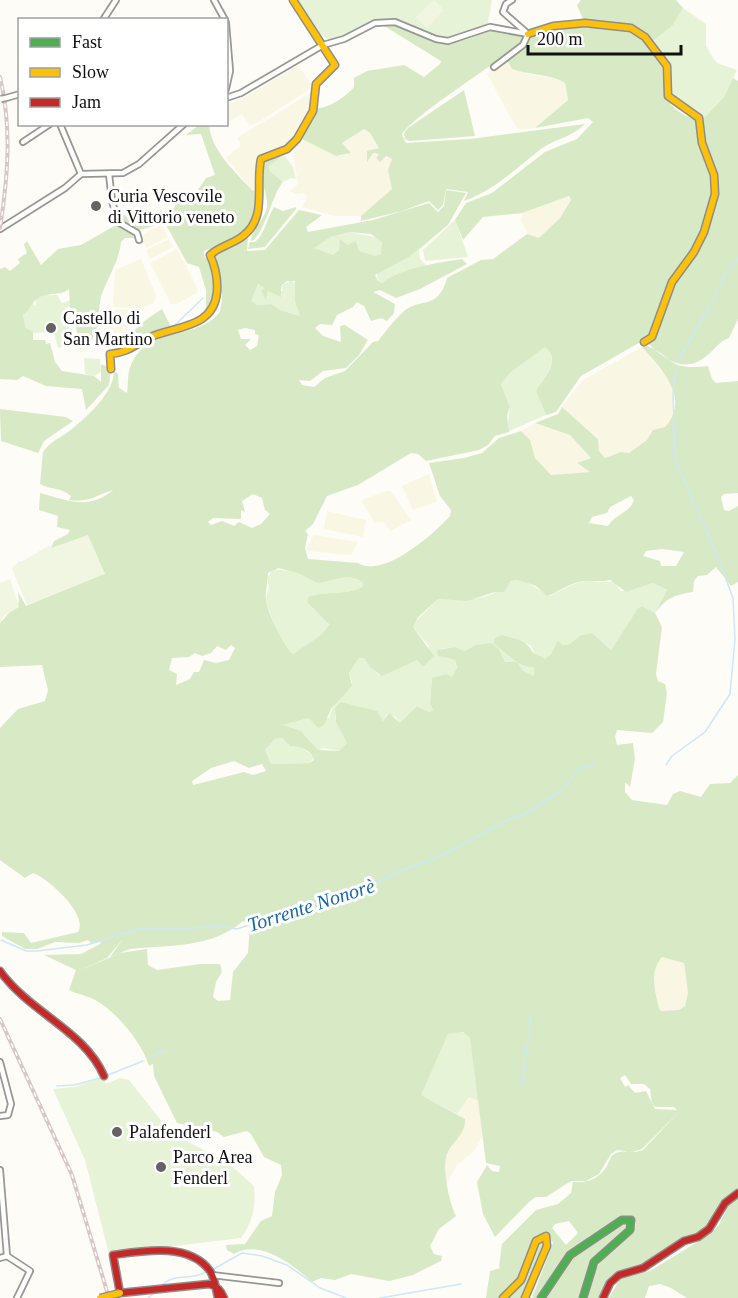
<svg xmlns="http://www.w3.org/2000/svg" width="738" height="1298" viewBox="0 0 738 1298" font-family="Georgia,serif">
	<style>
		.farmland { fill: #f9f7e4 }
		.green { fill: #e7f3d7 }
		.forest { fill: #d8eac5; fill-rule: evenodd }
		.pitch { fill: #f0f6e1 }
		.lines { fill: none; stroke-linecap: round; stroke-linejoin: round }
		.stream { stroke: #cde8f7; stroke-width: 1.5 }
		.street-casing { stroke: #979795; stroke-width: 8 }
		.fast-casing { stroke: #8e8d8b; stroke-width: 9 }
		.slow-casing { stroke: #8e8d8b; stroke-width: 9 }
		.jam-casing { stroke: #8e8d8b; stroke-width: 9 }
		.street { stroke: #fffffe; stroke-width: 4.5 }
		.fast { stroke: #4caf50; stroke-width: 6 }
		.slow { stroke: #ffc107; stroke-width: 6 }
		.jam { stroke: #c62828; stroke-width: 6 }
		.rail-casing { stroke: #d9c6c7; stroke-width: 4 }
		.rail { stroke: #fff; stroke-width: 1.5; stroke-dasharray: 4.5; stroke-linecap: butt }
		.street-bridge-casing { stroke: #979795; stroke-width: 8; stroke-linecap: butt }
		.slow-bridge-casing { stroke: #8e8d8b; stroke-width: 9; stroke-linecap: butt }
		.street-bridge { stroke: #fffffe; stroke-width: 4.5 }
		.slow-bridge { stroke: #ffc107; stroke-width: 6 }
		.poi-dot { fill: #646362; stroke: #fff; stroke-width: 2 }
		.labels { text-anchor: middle; stroke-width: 6; stroke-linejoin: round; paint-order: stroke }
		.poi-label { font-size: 18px; fill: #111; stroke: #fff; text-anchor: start }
		.water-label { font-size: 20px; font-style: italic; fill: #1768a6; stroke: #fff }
	</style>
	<rect width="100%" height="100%" fill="#fdfcf7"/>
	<g class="farmland">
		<path d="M507,60L527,74L554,78L565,83L568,100L535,128L519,129L516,127L487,74Z"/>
		<path d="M298,65L313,87L257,123L249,125L242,114L227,123V105L254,92Z"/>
		<path d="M312,92L313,107L290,146L261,158L259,192L252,190L226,158L241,145L237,138Z"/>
		<path d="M364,129L370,133L379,148L367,151L368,161L373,153L392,159L390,178L392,189L361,216H335L302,207L307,198L304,193L296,194L290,191L298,184L293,151L302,139L336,156H341L351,153L342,143Z"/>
		<path d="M562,196H569L571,200L560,218L539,238L529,236L521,221L523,212Z"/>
		<path d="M161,225L168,237L146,248L141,235Z"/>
		<path d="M169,239L173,247L150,259L146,250Z"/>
		<path d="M177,249L198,289L196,293L177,304H171L150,263Z"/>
		<path d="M141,259L156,296L154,303L141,308L113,307L115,270Z"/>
		<path d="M108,309L137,310L122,338L114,336L107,328Z"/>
		<path d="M642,347L672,383L674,409L671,419L663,429L653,430L647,440L629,453L621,452L605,458L599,451L598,438L562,407L583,380Z"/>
		<path d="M535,423L570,435L592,458L580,464L591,472L551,475L535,458L530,440L521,431Z"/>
		<path d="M429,474L437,502L413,510L402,486Z"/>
		<path d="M390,490L411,520L390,531L384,522L375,523L361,500Z"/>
		<path d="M327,511L366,520L363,537L324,529Z"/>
		<path d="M314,535L358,542L351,555L308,551L307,547Z"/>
		<path d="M662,956L684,962L688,993L685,1006L679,1010L661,1011L659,1008L653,979L657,963Z"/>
		<path d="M469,1097L478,1101L481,1107L482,1137L475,1150L457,1165L446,1185V1154L463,1130L464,1119L457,1114Z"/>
	</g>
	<g class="green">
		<path d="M296,0H492L488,23C435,57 431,19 383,21C364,21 349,35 331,41L314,30Z"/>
		<path d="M683,8L706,24V46L713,58L717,63L737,70L724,97L703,119L681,110L670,100V69L651,43L673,25Z"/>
		<path d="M279,156H285L293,167L296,179L291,178L283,182L270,171L269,166Z"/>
		<path d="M455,220L468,257L425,261L423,250Z"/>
		<path d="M448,225L419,250L420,259L426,265L394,276L382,283L378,281L377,273L409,257Z"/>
		<path d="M350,232L379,238L382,242V254L375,256L339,250L333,255L313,248L331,237Z"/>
		<path d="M291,280L297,285L295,302L300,316L280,310L271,304L257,305L250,301L258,284L266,288V299L268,291H283L281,286Z"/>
		<path d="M44,295H57L62,303L71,300L70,307L65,308L71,325L69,326L73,344L58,348L54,332L33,333L26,328L23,315L33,304L36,306V299Z"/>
		<path d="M545,347C561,362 543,378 536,391L546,415L507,432L510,407L501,384L511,372Z"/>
		<path d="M84,358L100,359L101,372L94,376L85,374Z"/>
		<path d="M273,569L298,572L317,583C332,582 349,571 363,583L362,587C346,596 325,590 308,597L307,602L329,623L322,634L293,654C280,648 273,616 265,602L269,587L267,579Z"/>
		<path d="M518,580L526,582L550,596C563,590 573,582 587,581C592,580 596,583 601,582C613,582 613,580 621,591H629L653,583L667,590L655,613L642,606L638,608L611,650L592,633L581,635L568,645H562L558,640L551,654L545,659L535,654L531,646L522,641L514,639L494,643L514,659L534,667V676L522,670L514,662L507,664L500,656L501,652L475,645L465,651L455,647L440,649L444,658L455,660L457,671L452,677L432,678L430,704L433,710L429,712L417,706L400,724L396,717L387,714L383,721L336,708L335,718L348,743L339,751L323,748L318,751L304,734L283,725L309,718H329C332,703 345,696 352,682L349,673L359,658H364L379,675L417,660L423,667L429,646L413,627L414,623L438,599C467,600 489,602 512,581Z"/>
		<path d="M282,738L290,746L298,745L315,757L309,763L271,764L265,750L275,739Z"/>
		<path d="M459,1032L468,1034L470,1038L481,1107L478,1101L469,1097L457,1114L420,1095L448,1034Z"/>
		<path d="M103,1077L106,1084L120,1078L129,1080L171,1133L227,1162L254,1186C256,1206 253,1222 241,1238L109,1254L85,1160L53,1089L74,1087Z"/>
	</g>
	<g class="forest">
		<path d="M581,0H676L683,8L673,25L651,43C636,24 608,22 585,24L577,5Z"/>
		<path d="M381,24C407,24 428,42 454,41C480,41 494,17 525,36V41C504,58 407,120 402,135L406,143L470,139L585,124C572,137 555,139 541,149C515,169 495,190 464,201L468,192L446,189L443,205L438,210L429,201L402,211L361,221V216L392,189L388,170L392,159L386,156L380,162L376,158L379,154L373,153L367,162V151L379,148L370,133L364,129L342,143L351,153L336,156L302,139L318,108C329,108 347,96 354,87V78L367,71L404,65L424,77L440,64L441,61Z"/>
		<path d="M600,24L640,33L664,64L668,101L675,109L686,116L697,119L705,117L724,97L733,78L738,81V319L729,338C722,340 717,346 711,352C686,377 666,360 644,340L581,376L556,412L546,415L536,391C543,378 562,362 545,347L511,372L501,384L510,407L507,416L509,432L495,436L488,445L479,450L426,461L418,454L411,453L358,485L327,496L313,524L305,531L308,534L305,548L308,559L358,563C383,579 434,534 450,516L451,510L440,496L429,463L464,458L482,453L499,438L521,431L530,440L535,458L551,475L590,472L577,463L591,458L570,435L535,423L558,414L562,407L598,439L599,451L605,458L621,452L629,453L647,440L653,430L665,427C691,398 661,368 642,347L645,345C677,358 666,371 708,366L712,379L716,383L738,381V493L724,494L721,497L724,510L729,511L738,506V582L731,586L716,567L707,575L698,576L694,581L693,592C675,595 667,597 655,613L662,627L656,674L658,681L665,684L667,693L663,722L652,733L617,730L615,737L617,745L633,743L635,759L630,787L625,782V792L632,800L667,805L673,794L680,791L701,797L710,784L730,783L738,775V1191C701,1236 673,1256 618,1274L603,1298H588C596,1253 607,1260 634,1230L636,1223L632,1217L622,1218L573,1248L541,1298H532L553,1243L548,1236L537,1235L518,1277L501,1298H486L490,1271L501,1268L499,1267L502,1244L536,1210L558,1204L571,1193L573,1182C588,1183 599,1179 607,1166C609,1162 610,1157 614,1154C622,1149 634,1154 643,1150L679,1112L642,1149L632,1152L617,1150L611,1154L599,1174L586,1181H571L546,1197H536L529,1202L495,1237L483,1214L477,1182L487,1165L492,1171L499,1172L500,1166L486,1163L470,1038L463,1032L448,1034L421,1095L465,1119C466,1133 454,1140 448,1152C441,1164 449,1203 456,1216L439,1229L430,1246L434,1254L442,1256L441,1261L413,1275L389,1281L351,1274L335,1280L321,1278L312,1282C294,1266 260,1238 234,1254L227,1250L226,1245L245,1244L261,1221L272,1216L275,1192L282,1175L281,1165L264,1157L251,1134L247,1131L224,1137L217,1132L177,1123L154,1076L153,1064L149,1066C143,1044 116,1011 95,1000C88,996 77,994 69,990L76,970L44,955L81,954L100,944L101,941L91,943L88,940L79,943L55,942L37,949H25L2,936V932L24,933L31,943L78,932C89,915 48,878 33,873L25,878L0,860V728L18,709L45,701L48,690L42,665L0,667V623L19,602L18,592L26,606L105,573L51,548L54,541L68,534L70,530L57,527L58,516L39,510L40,493C66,500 89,511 113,490C95,495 91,503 69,500L71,496C61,487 50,490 40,484L43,452C49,442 64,436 73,428C89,415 114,392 114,371L118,374L119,388L127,393C128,389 127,374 131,365C149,324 194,342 219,313C226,296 219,271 213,254L248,237L247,251L265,250L299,210L322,215L306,227L308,232L373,220L429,203L438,212L444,206L446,190L466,193L448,225L409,257L375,275L378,281L382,283C403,267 437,263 462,259L467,264L420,289L396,298L380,290L373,292L395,304L394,313L387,321L381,318L371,321L364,306L357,302L353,307L337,315L332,325L320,324L315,328L323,336L341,342L340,326L345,325L368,340L359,355L346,368L323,371L310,381L299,380L302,385L314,387L325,378L345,371L373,342L378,341C386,331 395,319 404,311C421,297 438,311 447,278L481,260L493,259L527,234L539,238L560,218L571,200L569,196L522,213L483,217L463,240L455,220L466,203L492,193L545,152L577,139L593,122L588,118L535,128L568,100L565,83C551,74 529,75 512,69L507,60C516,53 530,37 537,33ZM350,232L371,234L382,242L381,254L375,256L359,251L356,241L347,245L340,239L339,250L333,255L314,248L331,237ZM287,281H295V302L300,316L280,310L271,304L257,305L251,301L258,284L265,288L261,291L266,300L268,291L281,297V286ZM245,328L255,330V334L259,335L257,346L250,350L245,345L251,339H241L238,330ZM253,494L262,498L265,510L270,514L261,524L252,528L239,522L234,526L222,521L211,525L208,522L213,518L241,519V510L245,512L242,501ZM631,496L634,500C630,513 615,514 608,526L589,523L592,517L607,513L610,507ZM662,549L684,552L676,566H661L660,561L643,556L646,551ZM278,568L298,573L317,583C332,582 349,571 363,583L362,587C346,596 325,590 308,597L307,602L329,624L322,634L293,654C286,651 266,609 266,601C265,598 268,575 268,573ZM518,580L536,586L547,596C557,593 565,586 575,583C587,579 598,583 610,580L626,592L653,583L667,590L655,613L642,606L638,608L611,650L592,633L581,635L568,645H562L558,640L551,654L545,659C541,655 535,656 532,651C524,638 517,640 502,635L495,638L493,643C506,652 518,668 534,667V676L522,670L517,662H505L499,649L491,643L475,645L465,651L455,647L437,650L438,656L455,660L457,668L452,677L446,674L432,678L430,704L433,710L429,712L417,706L400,723L389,713L383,721L377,711L341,702L335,708L336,722L347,743L339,751L318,750L301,731L283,725L309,718L318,728L324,725L331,709L352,686L349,673L359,658H364L370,667L382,676L417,660L423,667L434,656L413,627L418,617L438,599L467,601L495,592H504L511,581ZM231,645L235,648L229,660L216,663L204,660L199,672H194L190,679L176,685L177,674L169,670L172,658L189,657L195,653L202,656L211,653L217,646L226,650ZM282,738L290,746C298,745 314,751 314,760L309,763L271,764L265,750L275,739ZM234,761L249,768L262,764L266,771L253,775L244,772L193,785L192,781L211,768ZM243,921L250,923L248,953L233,972L230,1000L218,1001L213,997L216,982L222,972L220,964H200L157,970L148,965L147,949L120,953L79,971L107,958L123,939L110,957L130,949C169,945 213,948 243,921ZM662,957L684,963L688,993L685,1006L679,1010L661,1011L659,1008C655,990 649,972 662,957ZM625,1075L631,1084H644L650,1089L652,1104L656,1107H674L677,1110L655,1109L646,1091L635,1093L628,1085L625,1087L620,1078ZM569,1221L578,1233L566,1245L552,1228L555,1224Z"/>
		<path d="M464,90L475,136L410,141L405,139L404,133L408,128Z"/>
		<path d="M199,125H209C211,150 235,172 252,190L259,192C255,219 248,234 222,245C216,248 210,248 204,251V256L212,265L216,302L206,315V290L199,267L187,263L165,223L135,231C127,226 117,222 118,211C136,226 160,222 175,207L176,197L184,200L193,197L206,178L215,175L201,134L186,135Z"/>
		<path d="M276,156L279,158L269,166L270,171L283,182C273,192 264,237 251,241C251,230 265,220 267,207C268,194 260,181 262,168C264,161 270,158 276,156Z"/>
		<path d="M274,207L283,211L296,207V209L265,247L248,249L250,242H255C265,234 267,218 274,207Z"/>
		<path d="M116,225L132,232L134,238H125L121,242C119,260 110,274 103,291C95,309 104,340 80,349L75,322L78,321L70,307L69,289C61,296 50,292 40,297C32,301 31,309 23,315L26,328L33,332V340H45L46,344L50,343L55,362L62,371L94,376L101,382V365H104L111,369L109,385L86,410L82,389L46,386L23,376L17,380L0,379V269L5,267L10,271L20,263L18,259L27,253L24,244L27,241L41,265L58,249L81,245Z"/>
		<path d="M162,309L171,327L126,350C130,328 146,320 162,309Z"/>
		<path d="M0,409L66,417L73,421L44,441L38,453L1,441Z"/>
		<path d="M738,1198V1298H687L671,1288L660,1284L649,1286L645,1298H609L620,1279L650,1271L709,1235L719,1225L729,1204Z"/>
		<path d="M624,1222H630L629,1227L596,1259L584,1298H546L574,1254Z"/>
		<path d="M541,1239H546L528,1298H507L528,1272Z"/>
	</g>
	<g class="pitch">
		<path d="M434,0L444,10L427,28L416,17Z"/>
		<path d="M88,535L105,574L27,605L12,568L19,561L21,562L50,545L51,548Z"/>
		<path d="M10,579L19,607L4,616L0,623V583Z"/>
	</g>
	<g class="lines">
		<g class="stream">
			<path d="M175,325L203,298"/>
			<path d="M678,360L709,308L726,273L738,259"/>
			<path d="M666,765L672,756L705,732L730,694L735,639L733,598L717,555L675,459L673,393L676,369"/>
			<path d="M1,940L26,951H37L87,945L142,928L181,929L217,926L237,929L330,897L362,890L402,870L437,858L508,820L525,814L559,792L581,768L594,764"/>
			<path d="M151,1057L165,1050"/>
			<path d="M108,1075L143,1061"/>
			<path d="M522,1085L531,1017"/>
			<path d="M57,1086L74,1085L100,1078"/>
			<path d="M212,1270L242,1253L262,1256L287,1265L320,1288L346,1298"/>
			<path d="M161,1286C174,1272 191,1281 206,1272"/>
			<path d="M148,1298L158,1290"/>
			<path d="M380,1298L461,1284"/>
		</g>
		<g class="street-casing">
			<g id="street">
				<path d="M214,0L225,20"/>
				<path d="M512,0L506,4L503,12L528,34"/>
				<path d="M103,20L116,0"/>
				<path d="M226,23L230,71L226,89"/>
				<path d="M494,67L523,45L528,34"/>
				<path d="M6,98L20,94"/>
				<path d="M226,98L241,93L323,45L344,39L375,23L395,22L436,39L448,41L490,27L528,34"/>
				<path d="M60,124L81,174"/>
				<path d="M23,142L50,124"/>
				<path d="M81,174L123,173L139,164L184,124"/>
				<path d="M109,174L112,201L118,222L137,233L139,240"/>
				<path d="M0,229L65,188L81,174"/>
				<path d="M0,1062L11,1104L8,1115L0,1116"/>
				<path d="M0,1170L7,1256"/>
				<path d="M0,1258L7,1256L30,1271L17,1298"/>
				<path d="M212,1275L279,1283"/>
			</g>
		</g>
		<g class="fast-casing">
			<path id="fast" d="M541,1298L570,1255L622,1220H631L630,1230L594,1262L583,1298"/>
		</g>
		<g class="slow-casing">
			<g id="slow">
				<path d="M528,34L553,26L585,23L631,28L645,37L667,66L668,96L699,118L702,143L714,175L715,194L704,232L694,252L672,282L652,337L644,342"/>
				<path d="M111,369L110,354C128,353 137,343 153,336C178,326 214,327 217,292C218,279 215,266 210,255C220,246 233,244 243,236C268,217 255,185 261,159L287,149L297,139L313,111L316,84L335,65L293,0"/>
				<path d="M503,1298L521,1280L536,1241L546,1236L547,1246L525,1298"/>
			</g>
		</g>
		<g class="jam-casing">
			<g id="jam">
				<path d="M0,971C30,1013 84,1030 104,1076"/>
				<path d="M218,1298C216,1290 215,1278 210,1271C189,1242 142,1251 113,1255L120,1293L209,1284C217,1286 221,1290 224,1298"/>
				<path d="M603,1298L610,1283L619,1275L643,1268L684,1241L698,1237L709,1229L725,1203L738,1193"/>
			</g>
		</g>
		<use href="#street" class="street"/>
		<use href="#fast" class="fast"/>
		<use href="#slow" class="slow"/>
		<use href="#jam" class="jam"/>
		<g class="rail-casing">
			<g id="rail">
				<path d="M0,77C12,128 8,177 0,228"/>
				<path d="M0,1019L72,1175L109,1298"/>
			</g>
		</g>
		<use href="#rail" class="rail"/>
		<g class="street-bridge-casing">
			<path id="street-bridge" d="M1,99L6,98"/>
		</g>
		<g class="slow-bridge-casing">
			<path id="slow-bridge" d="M100,1298L120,1293"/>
		</g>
		<use href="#street-bridge" class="street-bridge"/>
		<use href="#slow-bridge" class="slow-bridge"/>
	</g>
	<g class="poi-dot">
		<circle cx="96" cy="206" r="6"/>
		<circle cx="51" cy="328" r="6"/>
		<circle cx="117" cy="1132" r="6"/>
		<circle cx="161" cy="1167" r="6"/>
	</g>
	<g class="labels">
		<g class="poi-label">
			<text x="108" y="202">Curia Vescovile<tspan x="108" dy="21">di Vittorio veneto</tspan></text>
			<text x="63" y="324">Castello di<tspan x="63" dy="21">San Martino</tspan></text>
			<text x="129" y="1138">Palafenderl</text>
			<text x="173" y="1163">Parco Area<tspan x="173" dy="21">Fenderl</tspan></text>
		</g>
		<g class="water-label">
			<text transform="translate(311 905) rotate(-18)" y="7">Torrente Nonorè</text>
		</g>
	</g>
	<rect x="18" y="18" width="210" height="108" fill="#ffffff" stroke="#a0a0a0" stroke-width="1.5"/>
	<rect x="30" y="38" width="30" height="9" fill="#4caf50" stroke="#a0a0a0" stroke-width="1.5"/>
	<text x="72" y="48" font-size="18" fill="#111111">Fast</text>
	<rect x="30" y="68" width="30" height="9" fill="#ffc107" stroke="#a0a0a0" stroke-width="1.5"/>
	<text x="72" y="78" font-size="18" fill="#111111">Slow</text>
	<rect x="30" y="98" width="30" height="9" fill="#c62828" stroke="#a0a0a0" stroke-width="1.5"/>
	<text x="72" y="108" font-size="18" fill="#111111">Jam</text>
	<path d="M528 45v9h153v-9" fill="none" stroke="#111111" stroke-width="3"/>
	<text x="537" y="45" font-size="18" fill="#111111" stroke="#ffffff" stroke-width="4.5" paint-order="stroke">200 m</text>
</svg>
